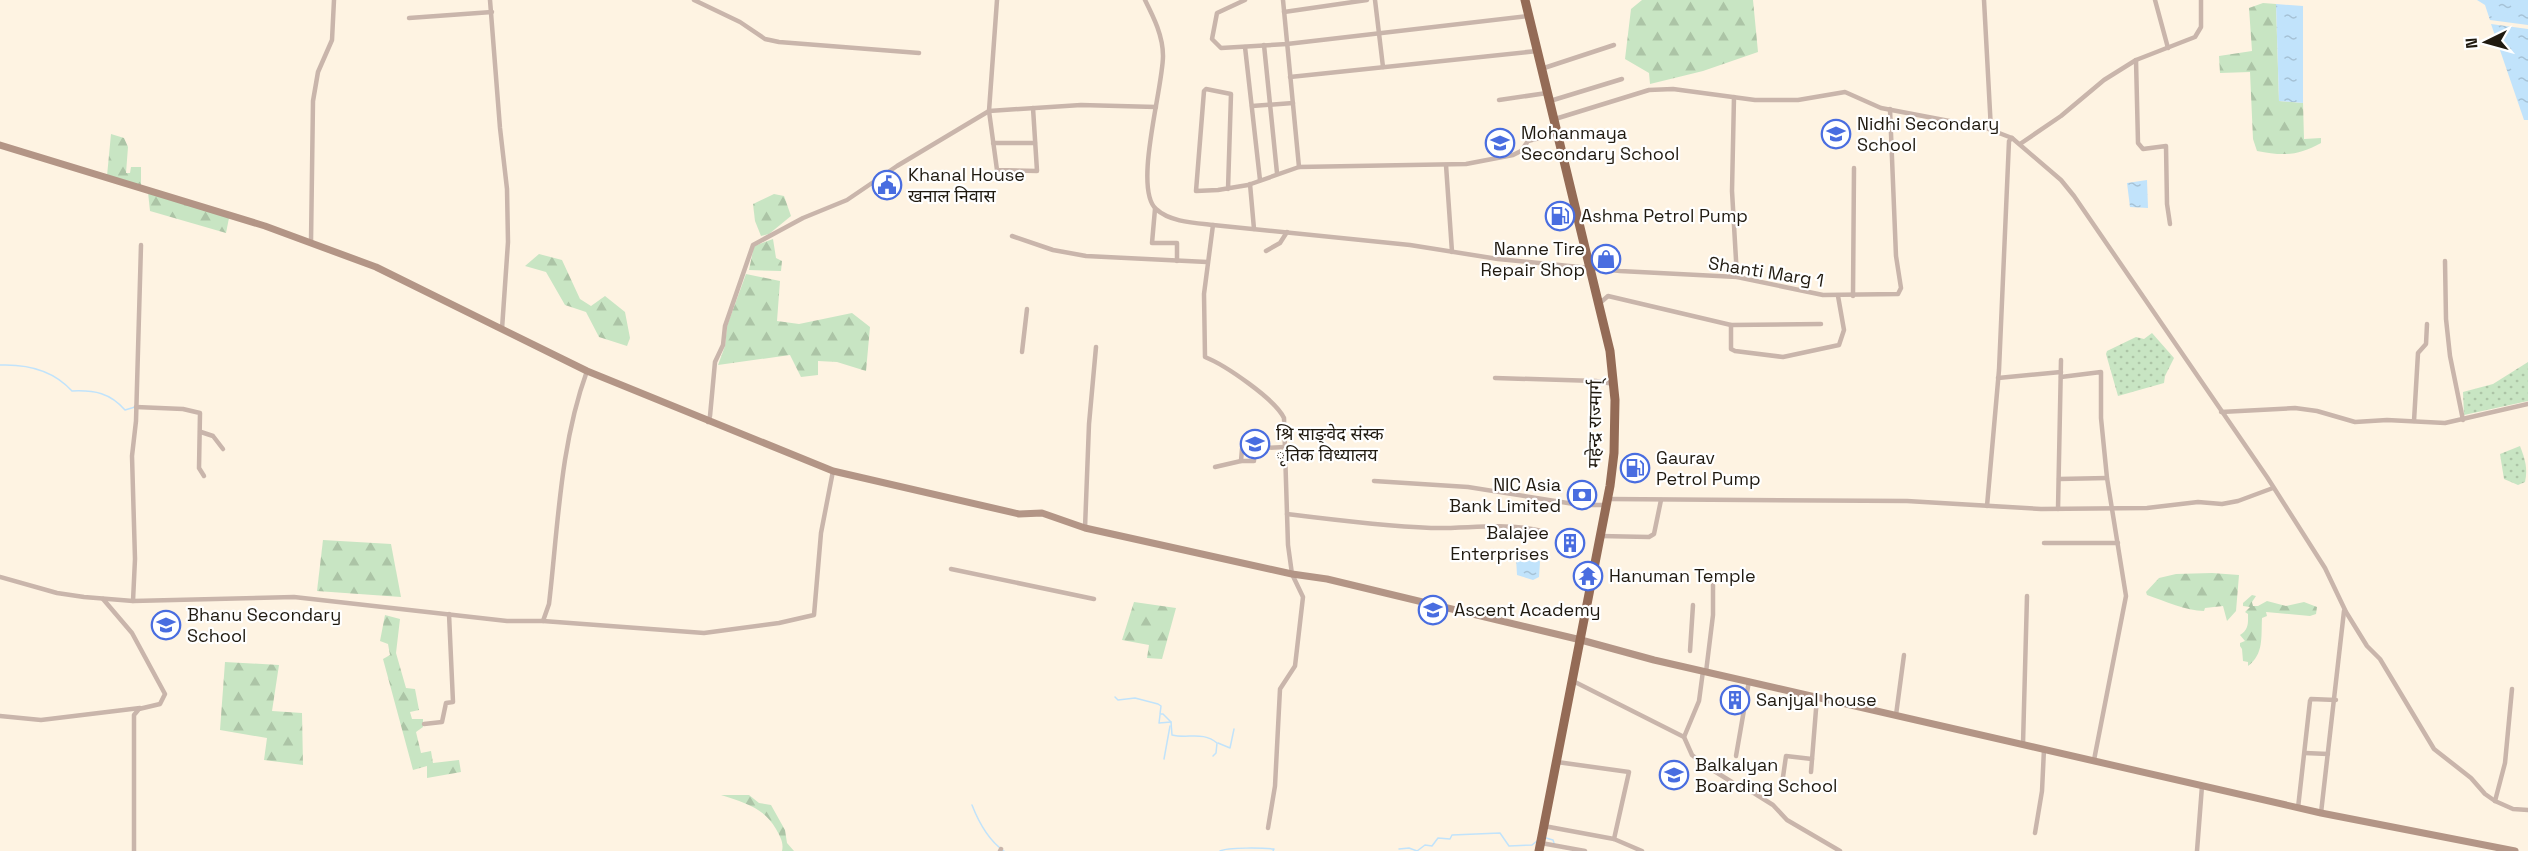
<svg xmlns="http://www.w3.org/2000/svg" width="2528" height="851" viewBox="0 0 2528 851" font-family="'Space Grotesk','Noto Sans Devanagari',sans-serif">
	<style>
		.grass { fill: url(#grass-dots) }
		.forest { fill: url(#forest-firs) }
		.water { fill: url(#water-ripples) }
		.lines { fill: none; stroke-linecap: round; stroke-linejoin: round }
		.stream { stroke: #c1e3fb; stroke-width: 1.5 }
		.street { stroke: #c9b5ab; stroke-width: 4.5 }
		.secondary { stroke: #b39586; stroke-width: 7 }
		.highway { stroke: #946b56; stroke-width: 9 }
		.labels { text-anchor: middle; stroke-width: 4.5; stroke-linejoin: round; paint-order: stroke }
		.poi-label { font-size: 18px; fill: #201a10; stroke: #fff; text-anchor: start }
		.street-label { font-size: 18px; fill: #201a10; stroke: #fff }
	</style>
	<defs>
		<pattern id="grass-dots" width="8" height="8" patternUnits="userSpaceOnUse" patternTransform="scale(1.5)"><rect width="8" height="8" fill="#c8e5c3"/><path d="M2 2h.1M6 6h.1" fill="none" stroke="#acc4a6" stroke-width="1.8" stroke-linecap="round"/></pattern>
		<pattern id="forest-firs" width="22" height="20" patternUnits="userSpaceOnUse" patternTransform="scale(1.5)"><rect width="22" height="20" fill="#c8e5c3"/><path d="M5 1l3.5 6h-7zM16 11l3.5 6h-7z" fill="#acc4a6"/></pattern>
		<pattern id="water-ripples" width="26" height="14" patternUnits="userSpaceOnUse" patternTransform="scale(1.5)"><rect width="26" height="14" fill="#c1e3fb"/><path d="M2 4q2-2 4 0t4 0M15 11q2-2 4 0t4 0" fill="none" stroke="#a6c2d6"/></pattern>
	</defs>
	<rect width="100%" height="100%" fill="#fef3e2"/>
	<g class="grass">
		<path d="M2152,333L2174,358L2165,376L2164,383L2118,396L2106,354L2107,351L2136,337L2144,339Z"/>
		<path d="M2528,362V401L2464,415L2463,392L2493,384Z"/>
		<path d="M2520,446C2525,459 2528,468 2525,482L2518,485L2504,479L2500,454Z"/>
	</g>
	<g class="forest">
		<path d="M1642,0H1753L1758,52L1703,71L1650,84L1649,73L1625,59L1631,9Z"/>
		<path d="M2263,3L2276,4L2279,101L2303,103L2304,139L2321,138V143C2298,156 2283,156 2257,151L2253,139L2250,72L2220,73L2219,56L2252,51L2249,8Z"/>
		<path d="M111,134L124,138L128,147L126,173H130L131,167H141V186L107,176Z"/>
		<path d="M148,192L229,218L226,233L150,211Z"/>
		<path d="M774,194L784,196L791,216L769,234L761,236L755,221L753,204Z"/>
		<path d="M773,239L776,258L782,261L781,271L749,270L754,246Z"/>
		<path d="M539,254L562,260L580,299L591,306L605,296L625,312L630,338L627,346L599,337L586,312L565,305L546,272L525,266Z"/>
		<path d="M746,274L780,281L777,321L799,324L852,313L870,327L866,371L837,362L818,361V375L801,377L790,355L718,365L725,346L727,326Z"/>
		<path d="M323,540L391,544L401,597L317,591Z"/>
		<path d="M2212,573L2239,575L2236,611L2227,621L2223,606L2205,608L2204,611C2186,611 2165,601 2147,595L2146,592L2159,578L2176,574Z"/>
		<path d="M2252,595L2256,596L2252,602L2253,606H2258L2267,601L2286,606L2304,602L2317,607L2316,614L2310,616L2266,612L2267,616L2262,618C2261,637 2264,654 2248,666V662L2243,661L2242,649L2240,646V643L2245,641L2240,635C2249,629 2248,623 2248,614L2245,612L2250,607L2243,606V603Z"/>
		<path d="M1134,602L1176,608L1162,659L1147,658L1149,645L1122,640Z"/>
		<path d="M385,615L400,619L396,653L406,688L415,689L419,710L410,712L412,719H423V727L416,732L421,753L431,751L433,763L459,760L461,772L427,778V766L413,770L383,659L390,655L388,644L380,641Z"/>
		<path d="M225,662L279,665L272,711L302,713L303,765L264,760L267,738L220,730Z"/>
		<path d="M721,795H749L759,803L771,805L785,830L787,843L794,851H782C784,843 780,836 776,829C763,807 745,803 721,795Z"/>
	</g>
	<g class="water">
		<path d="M2477,0H2528V25L2490,20L2485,5Z"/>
		<path d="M2276,4L2303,6V103L2279,101Z"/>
		<path d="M2491,24L2528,29V120H2524Z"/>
		<path d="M2147,180L2148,208L2130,207L2127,183Z"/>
		<path d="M1528,550L1531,554L1538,557L1540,562L1539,577L1533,580L1517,575L1516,558Z"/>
	</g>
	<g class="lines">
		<g class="stream">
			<path d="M0,365C27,364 54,371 72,391C95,390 110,393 125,410L135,407"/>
			<path d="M1115,697L1118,700L1135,698L1158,704L1161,706L1160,714H1163L1171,722L1172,735C1188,739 1203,731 1217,743L1216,753L1213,756"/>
			<path d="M1160,715L1159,723L1171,722"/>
			<path d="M1218,743L1230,748L1234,729"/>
			<path d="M1164,759L1170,726"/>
			<path d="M972,805C979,823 988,840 1004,851"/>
			<path d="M1546,838L1553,840L1554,843"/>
			<path d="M1399,849L1409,848L1417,851L1425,845L1432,846L1438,838L1450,839L1452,835L1500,833L1509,846L1532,845L1537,841"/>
			<path d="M1220,851C1228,847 1264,848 1274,849L1273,851"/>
		</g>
		<g class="street">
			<path d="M490,0L500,128L507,189L508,242L502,329"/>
			<path d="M694,0L740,22L765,39L779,42L919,53"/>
			<path d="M997,0L989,111L997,170L1037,171L1033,108"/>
			<path d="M1145,0C1154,18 1163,36 1163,56C1163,88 1133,188 1156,209C1170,222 1195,223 1213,225"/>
			<path d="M1245,0L1217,13L1212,39L1221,48L1287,44L1529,16"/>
			<path d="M1283,0L1299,167"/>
			<path d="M1375,0L1383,67"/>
			<path d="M1984,0L1991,130"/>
			<path d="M2155,0L2168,48"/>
			<path d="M1284,12L1367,0"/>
			<path d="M409,18L492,12"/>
			<path d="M1264,45L1277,173"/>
			<path d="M1245,47L1260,180"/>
			<path d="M2136,60L2138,143L2143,149L2166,146L2167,204L2170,224"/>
			<path d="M1541,69L1614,45"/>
			<path d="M1290,77L1537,51"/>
			<path d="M1734,97L1732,191L1737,277"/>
			<path d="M1499,100L1547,93"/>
			<path d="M1550,101L1622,79"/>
			<path d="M1252,106L1293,103"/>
			<path d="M1555,119L1649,90L1673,89L1755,100H1798L1845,92L1881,108L1986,128L2012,138L2061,180L2074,196L2267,477L2325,568L2346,612L2367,646L2380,659L2434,749L2471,778L2485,794L2495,801L2513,809L2528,810"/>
			<path d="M993,143H1035"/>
			<path d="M2020,144L2061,116L2104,80L2136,60L2195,37L2201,27V0"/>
			<path d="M1446,165L1452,252"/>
			<path d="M1250,184L1254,229"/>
			<path d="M1228,189L1231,94L1206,89L1204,91L1196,191L1218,190L1248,185L1299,167L1466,164L1513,155L1521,151L1528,141L1558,133"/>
			<path d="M1155,209L1152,243H1177V261"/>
			<path d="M1012,236L1053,250L1086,256L1207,262"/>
			<path d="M311,242L313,101L318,72L332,40L334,0"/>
			<path d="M1266,251L1280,243L1287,232"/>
			<path d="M2445,261L2446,319L2450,356L2463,420"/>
			<path d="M1853,296L1854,168"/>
			<path d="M1600,303L1608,296L1731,325L1821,324"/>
			<path d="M1731,325V349L1735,351L1783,357L1839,345L1844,330L1838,296"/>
			<path d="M1022,352L1027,309"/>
			<path d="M2061,377L2101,372V418L2107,478L2126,596L2094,760"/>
			<path d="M1495,378L1596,381L1614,384"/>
			<path d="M1998,378L2061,372"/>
			<path d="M136,407L183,409L200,413L199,468L204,476"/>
			<path d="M2221,412L2295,408L2317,411L2355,422L2387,420L2445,423L2528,404"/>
			<path d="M2414,421L2418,353L2426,344L2427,324"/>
			<path d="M708,422L710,416L715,362L723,345L725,326L753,245L803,218L847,200L897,166L989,111L1081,105L1156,107"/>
			<path d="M201,432L213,436L223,449"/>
			<path d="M1241,461L1242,449L1285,447"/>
			<path d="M1215,467L1241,461H1254V448"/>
			<path d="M2059,479L2107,478"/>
			<path d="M1374,481L1468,487L1580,505H1607"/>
			<path d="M1608,499L1907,501L2041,509L2147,508L2198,502L2222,504L2238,501L2273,488"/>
			<path d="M1987,506L1999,370L2009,141L2012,138"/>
			<path d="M2058,509L2061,360"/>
			<path d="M1287,514C1335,520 1382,526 1431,528C1468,529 1505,522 1542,531"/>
			<path d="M1085,528L1089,424L1096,347"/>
			<path d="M1600,536L1649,537L1654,534L1661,500"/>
			<path d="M2044,543H2118"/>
			<path d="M951,569L1094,599"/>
			<path d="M0,577L57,593L84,597L133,601L294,597L507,621H543L704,633L779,623L814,615L821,533L833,471"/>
			<path d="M103,599L132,633L165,694L160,704L139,709L134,715V851"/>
			<path d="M133,601L135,559L132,456L136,421L141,245"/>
			<path d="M543,621L549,604C558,527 560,445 587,371"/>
			<path d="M1690,651L1693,605"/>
			<path d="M1706,672L1713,615V585"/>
			<path d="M1573,681L1684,737L1692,755L1703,764L1735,784L1749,790L1773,805L1787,820L1840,851"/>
			<path d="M1896,715L1904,655"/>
			<path d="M0,716L41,720L140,708"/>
			<path d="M424,724L442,722L446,703L453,702L449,614"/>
			<path d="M1684,737L1699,701L1703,671"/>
			<path d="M2023,744L2027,596"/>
			<path d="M2305,753L2328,754"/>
			<path d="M1736,756L1749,681"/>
			<path d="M1557,762L1629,772L1614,839"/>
			<path d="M1811,772L1817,697"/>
			<path d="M1781,791L1786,756L1812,759"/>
			<path d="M2495,801L2505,763L2512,689"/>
			<path d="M2298,808L2310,701L2311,699L2336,700"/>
			<path d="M2321,813L2344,611"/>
			<path d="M1544,826L1614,839L1642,851"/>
			<path d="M1268,828L1275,786L1280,689L1295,666L1303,597L1292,574L1288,545L1284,418C1275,399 1225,365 1205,357L1204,294L1213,225L1410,245L1498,259L1620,271L1737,277L1823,295L1898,294L1901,288L1896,256L1890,109"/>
			<path d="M2035,833L2042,791L2044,749"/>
			<path d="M1541,843L1585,851"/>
			<path d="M1000,851L1001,849"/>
			<path d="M2197,851L2202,786"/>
		</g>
		<path class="secondary" d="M0,145L265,226L376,267L587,371L833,471L1019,514L1042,513L1085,528L1292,574L1327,579L1581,640L1654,660L2321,813L2515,851"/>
		<path class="highway" d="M1525,0L1610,351L1615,400L1614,453L1610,486L1539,851"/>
	</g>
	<defs>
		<g id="school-ring" transform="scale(1.5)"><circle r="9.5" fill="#fff" stroke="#496de0" stroke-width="1.5"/><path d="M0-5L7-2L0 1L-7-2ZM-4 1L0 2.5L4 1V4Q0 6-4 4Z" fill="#496de0"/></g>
		<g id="civic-ring" transform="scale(1.5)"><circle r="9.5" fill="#fff" stroke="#496de0" stroke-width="1.5"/><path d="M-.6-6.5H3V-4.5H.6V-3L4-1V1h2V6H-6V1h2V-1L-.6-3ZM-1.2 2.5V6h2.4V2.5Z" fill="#496de0"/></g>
		<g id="fuel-ring" transform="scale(1.5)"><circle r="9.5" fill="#fff" stroke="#496de0" stroke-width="1.5"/><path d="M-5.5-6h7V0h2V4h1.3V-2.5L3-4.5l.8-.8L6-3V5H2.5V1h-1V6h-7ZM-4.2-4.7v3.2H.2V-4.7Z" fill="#496de0"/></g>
		<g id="shop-ring" transform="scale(1.5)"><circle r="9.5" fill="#fff" stroke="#496de0" stroke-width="1.5"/><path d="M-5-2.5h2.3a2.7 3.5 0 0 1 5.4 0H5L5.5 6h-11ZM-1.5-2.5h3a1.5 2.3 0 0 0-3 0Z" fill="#496de0"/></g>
		<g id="bank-ring" transform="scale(1.5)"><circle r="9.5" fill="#fff" stroke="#496de0" stroke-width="1.5"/><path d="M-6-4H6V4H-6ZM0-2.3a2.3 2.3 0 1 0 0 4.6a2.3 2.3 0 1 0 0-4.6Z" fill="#496de0"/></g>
		<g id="building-ring" transform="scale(1.5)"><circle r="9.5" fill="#fff" stroke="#496de0" stroke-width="1.5"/><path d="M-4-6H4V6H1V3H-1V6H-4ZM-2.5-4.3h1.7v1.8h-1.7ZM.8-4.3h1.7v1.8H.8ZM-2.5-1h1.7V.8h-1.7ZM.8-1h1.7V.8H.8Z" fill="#496de0"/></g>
		<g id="temple-ring" transform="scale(1.5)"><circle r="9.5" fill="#fff" stroke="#496de0" stroke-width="1.5"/><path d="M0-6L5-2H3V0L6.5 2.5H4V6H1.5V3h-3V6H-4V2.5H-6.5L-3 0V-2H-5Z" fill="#496de0"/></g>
	</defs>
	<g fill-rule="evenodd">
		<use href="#school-ring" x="1836" y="134"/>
		<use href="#school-ring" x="1500" y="143"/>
		<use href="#civic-ring" x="887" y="185"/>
		<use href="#fuel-ring" x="1560" y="216"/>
		<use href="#shop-ring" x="1606" y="259"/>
		<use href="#school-ring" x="1255" y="444"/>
		<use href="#fuel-ring" x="1635" y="468"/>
		<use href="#bank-ring" x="1582" y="495"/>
		<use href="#building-ring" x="1570" y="543"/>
		<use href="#temple-ring" x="1588" y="576"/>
		<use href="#school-ring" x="1433" y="610"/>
		<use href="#school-ring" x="166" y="625"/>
		<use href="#building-ring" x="1735" y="700"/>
		<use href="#school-ring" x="1674" y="775"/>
	</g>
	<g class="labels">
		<g class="poi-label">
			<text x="1857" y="130">Nidhi Secondary<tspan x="1857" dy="21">School</tspan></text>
			<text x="1521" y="139">Mohanmaya<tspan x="1521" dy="21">Secondary School</tspan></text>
			<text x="908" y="181">Khanal House<tspan x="908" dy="21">खनाल निवास</tspan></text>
			<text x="1581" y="222">Ashma Petrol Pump</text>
			<text x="1585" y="255" text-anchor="end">Nanne Tire<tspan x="1585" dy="21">Repair Shop</tspan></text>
			<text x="1276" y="440">श्रि साङ्वेद संस्क<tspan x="1276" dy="21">ृतिक विध्यालय</tspan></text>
			<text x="1656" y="464">Gaurav<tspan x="1656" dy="21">Petrol Pump</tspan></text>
			<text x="1561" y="491" text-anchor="end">NIC Asia<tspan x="1561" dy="21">Bank Limited</tspan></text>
			<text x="1549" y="539" text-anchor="end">Balajee<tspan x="1549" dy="21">Enterprises</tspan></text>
			<text x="1609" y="582">Hanuman Temple</text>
			<text x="1454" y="616">Ascent Academy</text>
			<text x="187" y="621">Bhanu Secondary<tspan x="187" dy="21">School</tspan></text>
			<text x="1756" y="706">Sanjyal house</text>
			<text x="1695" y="771">Balkalyan<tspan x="1695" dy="21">Boarding School</tspan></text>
		</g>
		<g class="street-label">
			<text transform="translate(1766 272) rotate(9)" y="6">Shanti Marg 1</text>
			<text transform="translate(1595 424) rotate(-89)" y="6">महेन्द्र राज्मार्ग्</text>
		</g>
	</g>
	<g transform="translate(2486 42) rotate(265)" stroke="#ffffff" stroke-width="4.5" paint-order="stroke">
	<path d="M0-4.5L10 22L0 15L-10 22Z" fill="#201a10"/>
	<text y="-9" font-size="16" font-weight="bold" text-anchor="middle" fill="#201a10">N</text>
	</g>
</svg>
